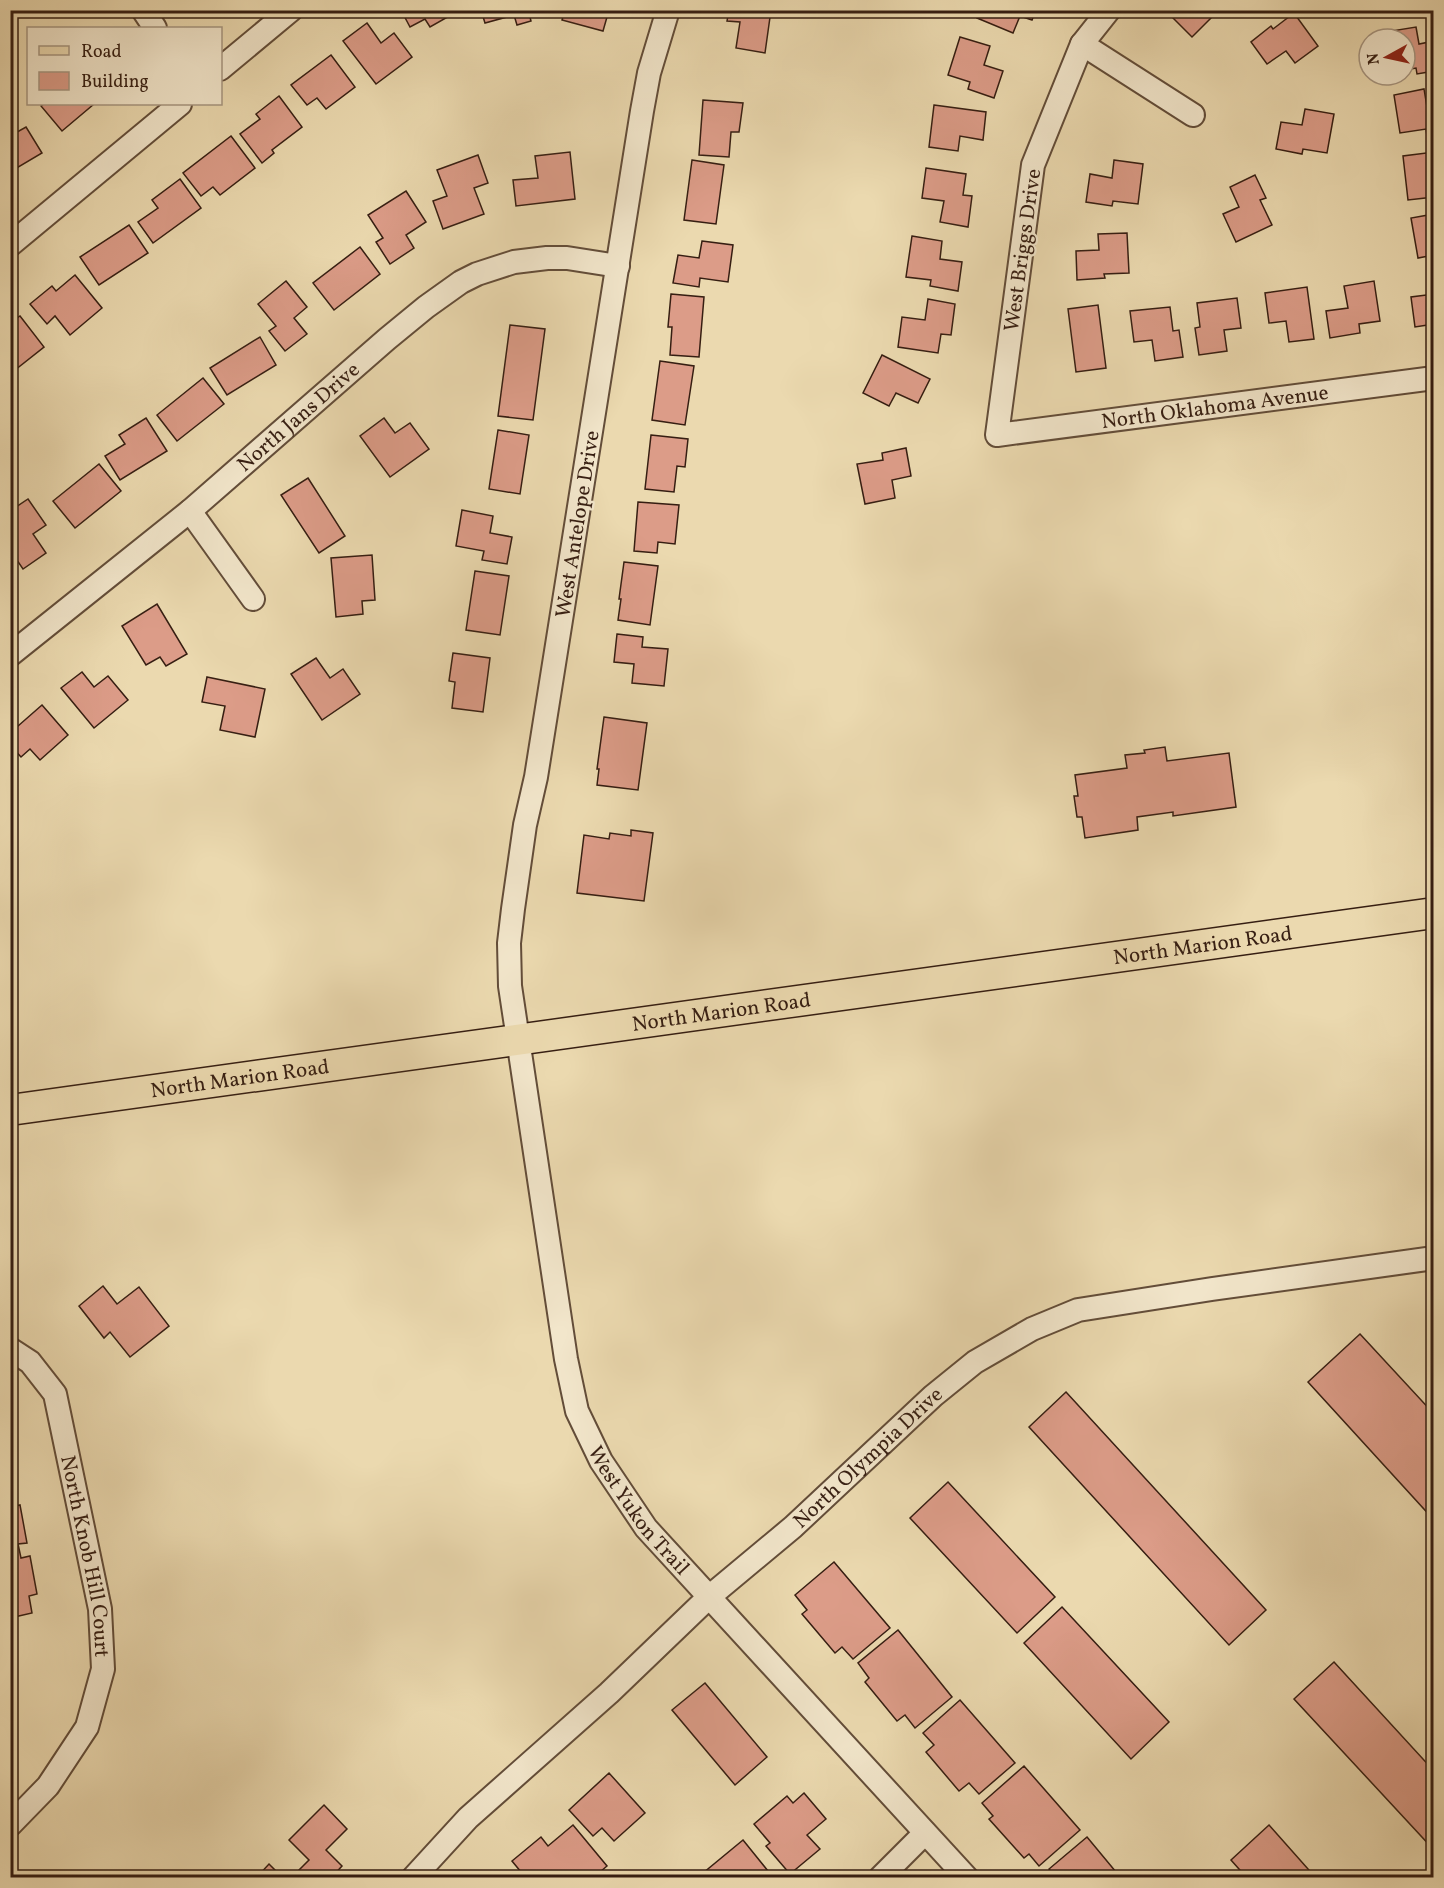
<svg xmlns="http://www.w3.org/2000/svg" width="1444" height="1888" viewBox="0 0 1444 1888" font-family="Vollkorn,serif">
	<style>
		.building { fill: #dc9c88; stroke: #361e12; stroke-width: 1.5 }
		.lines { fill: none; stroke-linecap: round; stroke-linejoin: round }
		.minor-casing { stroke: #634d39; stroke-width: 26 }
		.major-casing { stroke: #361e12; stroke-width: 33 }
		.minor { stroke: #f2e6cb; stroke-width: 22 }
		.major { stroke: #ebd9af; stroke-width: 30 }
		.labels { text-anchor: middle; stroke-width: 4.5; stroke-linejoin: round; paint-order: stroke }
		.street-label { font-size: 21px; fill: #361e12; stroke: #f2e6cb }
	</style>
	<rect width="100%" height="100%" fill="#ebd9af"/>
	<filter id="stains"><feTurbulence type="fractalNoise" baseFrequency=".00333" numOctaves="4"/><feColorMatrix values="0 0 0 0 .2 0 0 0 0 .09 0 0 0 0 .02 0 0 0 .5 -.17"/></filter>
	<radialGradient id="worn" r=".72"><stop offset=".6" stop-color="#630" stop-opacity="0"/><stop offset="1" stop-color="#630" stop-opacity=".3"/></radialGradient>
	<g class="building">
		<path d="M401,10H460L430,27L425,19L410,27Z"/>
		<path d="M481,10H528L531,21L517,25L514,15L485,23Z"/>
		<path d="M565,10H609L603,31L562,20Z"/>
		<path d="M729,10H771L765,53L736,48L740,22L727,21Z"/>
		<path d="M980,10H1036L1032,20L1020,16L1013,33L977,18Z"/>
		<path d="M1176,10H1219L1192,37L1171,16Z"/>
		<path d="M1383,10H1413L1383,14Z"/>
		<path d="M1294,13L1318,46L1295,63L1286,51L1267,64L1251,42L1271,26L1273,29Z"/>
		<path d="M367,23L381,43L394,33L412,57L376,84L343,41Z"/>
		<path d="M1416,27L1419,44L1434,41V71L1417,74L1416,68L1405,70V39H1386L1385,32Z"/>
		<path d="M960,37L990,46L984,65L1003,71L994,98L968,89L970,82L948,75Z"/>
		<path d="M331,55L355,87L326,109L317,98L307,105L291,85Z"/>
		<path d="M1424,89L1427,107L1434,106V135L1427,136L1426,129L1400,133L1394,95Z"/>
		<path d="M279,96L302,127L272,150L274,153L262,163L240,134L260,119L256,114Z"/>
		<path d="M703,100L743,103L739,132H731L729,157L699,155Z"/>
		<path d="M44,104H94L62,131L41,106Z"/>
		<path d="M934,105L986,112L983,140L960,136L958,151L929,147Z"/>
		<path d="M1305,109L1334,114L1327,153L1303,149L1302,154L1276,149L1281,122L1302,125Z"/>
		<path d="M26,127L42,153L10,172V136Z"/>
		<path d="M231,136L255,168L220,195L213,187L201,196L183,173Z"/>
		<path d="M570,152L575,199L516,206L513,180L538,178L535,156Z"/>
		<path d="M1434,152V197L1408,200L1403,156Z"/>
		<path d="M478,155L488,183L474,188L484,214L443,229L433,201L447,196L437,170Z"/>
		<path d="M692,160L724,165L716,224L684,220Z"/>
		<path d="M1114,160L1143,164L1138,204L1113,201L1112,206L1086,202L1090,174L1112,178Z"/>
		<path d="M926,168L966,174L963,195L972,196L968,227L940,222L944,201L922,198Z"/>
		<path d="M1255,175L1266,198L1260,200L1272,225L1236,242L1223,214L1239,207L1230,187Z"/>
		<path d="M180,179L201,208L153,243L138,222L158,208L152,200Z"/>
		<path d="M406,191L426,222L406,235L414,248L390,264L376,242L383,238L368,215Z"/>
		<path d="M1434,214V255L1418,258L1411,218Z"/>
		<path d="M129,225L148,253L99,285L80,257Z"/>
		<path d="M1127,233L1129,273L1104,274L1105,278L1077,280L1076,251L1099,250L1098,234Z"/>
		<path d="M912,236L942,241L940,259L962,262L958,291L930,286L931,280L906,277Z"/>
		<path d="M702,241L733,245L728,282L700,278L699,287L673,283L678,255L699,258Z"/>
		<path d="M360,247L380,274L334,310L313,283Z"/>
		<path d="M75,275L102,308L70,335L55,316L47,324L30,304L52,286L56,291Z"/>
		<path d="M286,281L307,307L294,318L307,334L285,351L269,331L276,326L258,304Z"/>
		<path d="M1374,281L1380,321L1359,324L1360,333L1330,338L1326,311L1348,308L1344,286Z"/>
		<path d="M1307,287L1314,339L1289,342L1286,321L1269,323L1265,293Z"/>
		<path d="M671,294L704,297L699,357L670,355L672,327H668Z"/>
		<path d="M1434,294V324L1415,327L1411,297Z"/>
		<path d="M1237,298L1241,328L1224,330L1227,351L1199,355L1195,328L1200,327L1197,303Z"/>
		<path d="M928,299L955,304L951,335L941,334L938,353L898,347L902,317L925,320Z"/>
		<path d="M1098,305L1106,368L1076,372L1068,309Z"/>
		<path d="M1170,307L1173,331L1179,330L1183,357L1155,361L1152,340L1134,342L1130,311Z"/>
		<path d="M20,316L44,347L15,370L10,364V323Z"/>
		<path d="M510,325L545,329L533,420L498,416Z"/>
		<path d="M260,337L276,365L227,395L210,368Z"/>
		<path d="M882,355L930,379L918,403L896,393L889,406L863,393Z"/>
		<path d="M660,361L694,366L685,425L652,420Z"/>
		<path d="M203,378L224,404L177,441L157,415Z"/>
		<path d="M146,418L167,451L120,480L105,456L125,444L119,435Z"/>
		<path d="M384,418L395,433L410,423L429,449L390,477L360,436Z"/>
		<path d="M498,430L529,435L520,494L489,489Z"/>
		<path d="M651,435L688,439L685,467L677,466L674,492L645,489Z"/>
		<path d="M906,448L911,476L892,480L895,498L865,504L857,464L883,460L882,453Z"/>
		<path d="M99,464L121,491L75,528L53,501Z"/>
		<path d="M308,478L345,536L319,553L281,495Z"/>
		<path d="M28,499L46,525L33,534L46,553L23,569L10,550V547L14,544L10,539V511Z"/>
		<path d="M638,502L679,505L675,544L658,542L657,553L634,551Z"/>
		<path d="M462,510L493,516L490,533L512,537L507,564L482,560L484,551L456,546Z"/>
		<path d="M372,555L375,600L362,601L363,614L336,617L331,558Z"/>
		<path d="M624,562L658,566L650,625L618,620L621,599H619Z"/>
		<path d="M475,571L509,576L500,635L466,630Z"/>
		<path d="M157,604L187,654L166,666L160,657L146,665L122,626Z"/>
		<path d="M617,634L643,637L642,647L668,649L664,686L632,683L634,664L614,662Z"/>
		<path d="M453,653L490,658L483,712L452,708L455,682L449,681Z"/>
		<path d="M316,658L330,678L343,669L360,694L322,720L291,674Z"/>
		<path d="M82,672L94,687L108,676L128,700L94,728L61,688Z"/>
		<path d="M207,677L265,689L255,737L220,730L225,706L202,702Z"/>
		<path d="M42,705L68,735L40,760L30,749L21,757L10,745V733Z"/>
		<path d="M604,717L647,723L638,790L597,785L599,769H597Z"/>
		<path d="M1165,747L1167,761L1229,753L1236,807L1173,816V812L1137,817L1138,830L1085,838L1082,817H1077L1074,796H1078L1075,775L1127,768L1125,755L1145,753L1144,750Z"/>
		<path d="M631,830L653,833L644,901L577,893L584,835L609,839L610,833L631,836Z"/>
		<path d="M103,1286L117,1304L139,1287L169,1326L130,1357L110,1332L104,1338L79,1306Z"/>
		<path d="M1360,1334L1434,1414V1520L1308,1382Z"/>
		<path d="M1066,1392L1266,1610L1229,1645L1029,1427Z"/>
		<path d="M948,1482L1055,1597L1017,1633L910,1518Z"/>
		<path d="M20,1505L27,1543L18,1544L21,1558L30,1556L37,1594L29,1596L32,1613L10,1618V1507Z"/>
		<path d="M834,1562L890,1628L853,1659L842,1647L835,1653L802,1614L807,1610L795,1595Z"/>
		<path d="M1062,1607L1169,1722L1131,1759L1024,1643Z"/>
		<path d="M898,1630L952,1697L915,1728L905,1715L897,1721L865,1682L869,1678L858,1663Z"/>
		<path d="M1334,1662L1434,1771V1850L1294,1699Z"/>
		<path d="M705,1683L767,1757L735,1785L672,1710Z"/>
		<path d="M960,1700L1015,1763L979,1794L969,1783L959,1791L926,1752L934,1745L923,1733Z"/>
		<path d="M1024,1766L1080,1830L1039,1866L1029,1854L1024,1858L989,1819L993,1816L982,1803Z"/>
		<path d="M609,1773L645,1813L614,1841L602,1828L593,1836L569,1810Z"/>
		<path d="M804,1793L826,1819L807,1835L820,1849L790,1874L766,1846L770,1843L754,1824L787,1796L793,1803Z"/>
		<path d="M324,1805L347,1829L326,1850L342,1866L331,1878H303L297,1872L309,1860L289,1840Z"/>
		<path d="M573,1825L607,1866L593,1878H570L569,1876L567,1878L552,1876L526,1878L512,1861L541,1837L548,1846Z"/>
		<path d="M1269,1825L1316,1878H1247L1231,1860Z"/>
		<path d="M1087,1837L1121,1878H1056L1049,1869Z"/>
		<path d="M743,1840L768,1871L760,1878H697Z"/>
		<path d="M269,1864L283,1878H256Z"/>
	</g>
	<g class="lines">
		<g class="minor-casing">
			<g id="minor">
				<path d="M143,10L155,28"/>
				<path id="s1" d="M668,10L649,73L642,111L536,777L525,825L513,909L509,943L510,986L566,1359L577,1411L601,1461L646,1528L967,1878"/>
				<path id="s2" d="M1109,10L1082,44L1033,165L997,435L1434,378"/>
				<path d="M1082,44L1193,115"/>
				<path d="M220,69L291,10"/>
				<path d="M10,245L180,104"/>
				<path d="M190,511L253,599"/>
				<path id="s3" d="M10,655L190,511L387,339L426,307L461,282L477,274L514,262L547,258H567L618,266"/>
				<path id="s4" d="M10,1349L30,1362L55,1394L100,1609L103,1669L87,1727L48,1786L10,1825"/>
				<path id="s5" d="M413,1878L468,1818L609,1693L709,1597L793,1527L933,1396L975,1362L1032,1329L1078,1310L1212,1289L1434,1258"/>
				<path d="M880,1878L925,1833"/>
			</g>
		</g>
		<g class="major-casing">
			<g id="major">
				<path id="s6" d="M10,1110L1434,913"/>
			</g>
		</g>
		<use href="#minor" class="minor"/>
		<use href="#major" class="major"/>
	</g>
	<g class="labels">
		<g class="street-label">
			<text transform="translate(1022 250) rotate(-82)" y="7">West Briggs Drive</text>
			<text dy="7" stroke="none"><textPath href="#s2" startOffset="666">North Oklahoma Avenue</textPath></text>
			<text dy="7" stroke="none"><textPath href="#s3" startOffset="374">North Jans Drive</textPath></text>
			<text transform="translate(577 524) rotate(-81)" y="7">West Antelope Drive</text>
			<text dy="7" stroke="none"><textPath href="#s6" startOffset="1204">North Marion Road</textPath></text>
			<text dy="7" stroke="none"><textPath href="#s6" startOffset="718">North Marion Road</textPath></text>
			<text dy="7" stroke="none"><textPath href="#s6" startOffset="232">North Marion Road</textPath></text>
			<text dy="7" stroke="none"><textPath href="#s5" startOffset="620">North Olympia Drive</textPath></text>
			<text dy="7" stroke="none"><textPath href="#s1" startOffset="1538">West Yukon Trail</textPath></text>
			<text dy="7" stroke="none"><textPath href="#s4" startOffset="230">North Knob Hill Court</textPath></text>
		</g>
	</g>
	<rect width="1444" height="1888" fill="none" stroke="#ebd9af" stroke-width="36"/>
	<rect x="12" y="12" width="1420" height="1864" fill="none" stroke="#361e12" stroke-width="3"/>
	<rect x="18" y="18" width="1408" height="1852" fill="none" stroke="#361e12" stroke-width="1.5"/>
	<rect x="27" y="27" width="195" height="78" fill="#f2e6cb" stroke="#a79681" stroke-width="1.5"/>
	<rect x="39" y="46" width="30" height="9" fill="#ebd9af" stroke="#a79681" stroke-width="1.5"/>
	<text x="81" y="57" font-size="18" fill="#361e12">Road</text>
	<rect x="39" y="72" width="30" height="18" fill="#dc9c88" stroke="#a79681" stroke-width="1.5"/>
	<text x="81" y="87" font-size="18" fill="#361e12">Building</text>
	<g transform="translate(1387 57) rotate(262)"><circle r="28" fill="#f2e6cb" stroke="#a79681" stroke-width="1.5"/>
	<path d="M0-4.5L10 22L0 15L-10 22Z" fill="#8f2418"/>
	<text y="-9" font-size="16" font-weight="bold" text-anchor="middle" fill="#361e12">N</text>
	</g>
	<rect width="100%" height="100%" filter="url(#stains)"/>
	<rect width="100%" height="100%" fill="url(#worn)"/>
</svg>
